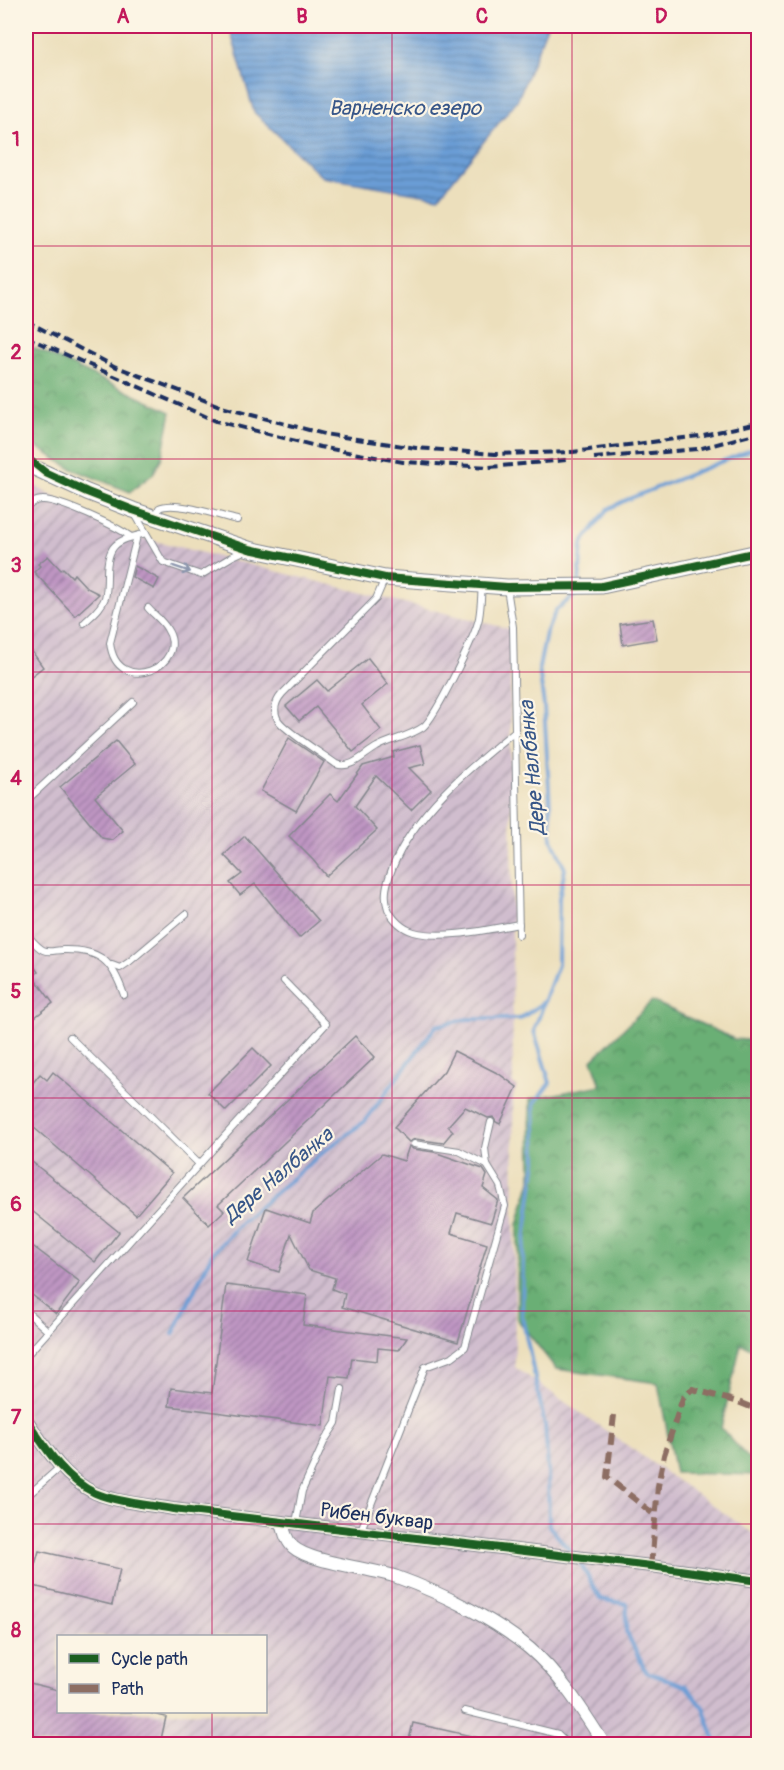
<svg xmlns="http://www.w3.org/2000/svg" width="784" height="1770" viewBox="0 0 784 1770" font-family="Pangolin,sans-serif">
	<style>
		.industrial { fill: url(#industrial-furrows); fill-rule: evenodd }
		.forest { fill: url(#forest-crowns); stroke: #426f69; stroke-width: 1.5 }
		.water { fill: url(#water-rules); stroke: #42669a; stroke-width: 1.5 }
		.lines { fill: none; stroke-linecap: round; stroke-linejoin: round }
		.stream { stroke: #6a9dd5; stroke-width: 4 }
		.building { fill: url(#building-hatch) }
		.service-casing { stroke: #84878d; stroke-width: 8 }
		.minor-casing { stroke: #84878d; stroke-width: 14 }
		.tertiary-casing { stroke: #84878d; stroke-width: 17 }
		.service { stroke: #fff; stroke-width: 6 }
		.minor { stroke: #fff; stroke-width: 12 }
		.tertiary { stroke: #fff; stroke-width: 15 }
		.rail { stroke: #1b2f5e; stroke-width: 4; stroke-dasharray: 9 4.5; stroke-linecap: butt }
		.quiet { stroke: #8d6e63; stroke-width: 6; stroke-dasharray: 12 6; stroke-linecap: butt }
		.cycleway-casing { stroke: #fcf5e5; stroke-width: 11 }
		.cycleway { stroke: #1b5e20; stroke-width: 8 }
		.oneway { stroke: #8d97ae }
		.grid { fill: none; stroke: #c2185b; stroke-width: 1.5; stroke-opacity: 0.55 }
		.labels { text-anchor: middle; stroke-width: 4.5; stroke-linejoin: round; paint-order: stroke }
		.street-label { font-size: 20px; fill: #1b2f5e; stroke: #fcf5e5 }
		.water-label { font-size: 21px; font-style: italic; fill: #375688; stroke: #fcf5e5 }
		.neatline { fill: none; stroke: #c2185b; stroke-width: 2 }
		.grid-label { font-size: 20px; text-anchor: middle; font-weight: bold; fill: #c2185b }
	</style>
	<defs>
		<pattern id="industrial-furrows" width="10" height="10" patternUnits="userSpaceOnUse" patternTransform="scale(1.5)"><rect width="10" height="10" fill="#d0bdce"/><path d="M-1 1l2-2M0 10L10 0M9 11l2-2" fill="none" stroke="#a89aaa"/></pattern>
		<pattern id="forest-crowns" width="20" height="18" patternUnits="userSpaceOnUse" patternTransform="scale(1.5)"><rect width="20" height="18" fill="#6aaf74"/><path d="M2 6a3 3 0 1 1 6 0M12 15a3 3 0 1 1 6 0" fill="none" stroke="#568f62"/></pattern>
		<pattern id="water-rules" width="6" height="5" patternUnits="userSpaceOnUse" patternTransform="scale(1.5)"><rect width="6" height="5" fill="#6a9dd5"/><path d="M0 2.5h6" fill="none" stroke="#5680b0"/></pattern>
		<pattern id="building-hatch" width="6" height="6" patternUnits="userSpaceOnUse" patternTransform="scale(1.5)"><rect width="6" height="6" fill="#bf96c3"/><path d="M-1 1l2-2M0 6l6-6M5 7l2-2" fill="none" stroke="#9a7ba2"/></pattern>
	</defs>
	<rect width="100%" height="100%" fill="#fcf5e5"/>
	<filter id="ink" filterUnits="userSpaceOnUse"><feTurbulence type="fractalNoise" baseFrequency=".0167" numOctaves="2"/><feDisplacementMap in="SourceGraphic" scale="12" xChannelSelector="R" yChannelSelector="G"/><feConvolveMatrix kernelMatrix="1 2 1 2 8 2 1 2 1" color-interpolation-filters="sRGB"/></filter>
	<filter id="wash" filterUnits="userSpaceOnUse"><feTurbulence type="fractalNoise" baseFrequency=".008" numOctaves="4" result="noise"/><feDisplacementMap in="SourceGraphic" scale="24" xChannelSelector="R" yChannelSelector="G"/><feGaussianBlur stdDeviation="1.35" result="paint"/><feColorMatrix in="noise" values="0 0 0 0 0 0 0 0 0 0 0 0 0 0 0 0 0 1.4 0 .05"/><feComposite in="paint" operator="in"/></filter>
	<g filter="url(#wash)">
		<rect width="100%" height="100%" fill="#ecdfbc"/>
		<path class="industrial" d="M26,481L114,531L510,629L515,1367L758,1537V1744H26ZM58,1636H266V1712H58Z"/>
		<g class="forest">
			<path d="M26,344L171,412L162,457L153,474L130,492L70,468L26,440Z"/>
			<path d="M652,1001L734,1039L758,1041V1351L741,1344L721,1428L758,1469V1475L675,1473L658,1383L556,1369L517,1319L518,1224L531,1180L530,1099L601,1085L592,1060Z"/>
		</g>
		<path class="water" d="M229,26H547L518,99L439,197L322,177L254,112Z"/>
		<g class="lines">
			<g class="stream">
				<path d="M579,584L582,543L608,509L626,500L758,447"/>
				<path d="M544,1003L534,1031L550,1083L534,1104L536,1160L523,1253L522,1316L545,1426L548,1469L549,1526L573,1554"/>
				<path d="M173,1334L212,1254L241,1222L327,1149L364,1122L436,1026L467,1019H520L544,1002L558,965L559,898L565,869L552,839L544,706L539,668L546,633L556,610L578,593V591"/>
				<path d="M26,1440V1439"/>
				<path d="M580,1562L600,1599L627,1604L626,1631L646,1672L686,1686L703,1707L716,1744"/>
			</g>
		</g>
		<g id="blocks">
			<g class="building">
				<path d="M48,556L61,570L63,568L72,577L74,574L87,588L99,594L75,616L34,572L40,566L38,564Z"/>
				<path d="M135,566L159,579L154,589L132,577Z"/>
				<path d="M653,619L657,639L623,645L620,624Z"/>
				<path d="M26,643L43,667L26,680Z"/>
				<path d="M368,658L388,684L362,705L381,730L353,752L316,707L299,721L286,706L317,680L327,691Z"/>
				<path d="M289,738L324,762L296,811L261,791Z"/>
				<path d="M116,741L135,764L95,797L123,831L112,840L102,838L60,787Z"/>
				<path d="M420,745L425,764L409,768L431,790L411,810L376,776L355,806L377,830L326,876L313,860L289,836L330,794L338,801L363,766L394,757L393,752Z"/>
				<path d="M245,836L319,921L299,938L255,884L240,895L230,883L242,874L224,855Z"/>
				<path d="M26,955L38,972L33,976L53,1003L26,1024Z"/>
				<path d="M355,1036L375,1057L218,1205L224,1211L209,1225L183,1198Z"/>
				<path d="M253,1048L271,1066L226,1111L208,1093Z"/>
				<path d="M454,1051L499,1074L517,1087L500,1124L496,1122L493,1117L488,1118L465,1107L448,1126L453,1131L443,1143L415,1139L409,1142L394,1127L444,1071Z"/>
				<path d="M53,1072L172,1173L136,1215L26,1121V1091L40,1074L47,1080Z"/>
				<path d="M409,1146L413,1149L434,1152L483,1169L487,1175L483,1188L498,1200L491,1223L457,1213L451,1233L487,1244L458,1342L342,1307L345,1294L332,1289L335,1278L309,1270L291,1234L279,1272L248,1262L266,1208L310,1223L313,1213L382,1154L404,1161Z"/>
				<path d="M26,1157L119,1232L95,1262L26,1206Z"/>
				<path d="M26,1241L80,1282L56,1314L26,1290Z"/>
				<path d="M226,1285L307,1295L303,1325L407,1338L399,1350L378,1348L377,1361L352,1358L349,1378L330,1376L323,1426L169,1406L171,1388L212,1393Z"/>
				<path d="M39,1551L120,1569L112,1605L29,1585Z"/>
				<path d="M26,1682L58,1690V1712H145L166,1717L160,1744H116L92,1739L91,1744H26L29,1723L26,1722Z"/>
				<path d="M413,1723L489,1740L488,1744H408Z"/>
			</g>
		</g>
	</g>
	<g filter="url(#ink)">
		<use href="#blocks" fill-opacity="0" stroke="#84878d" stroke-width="1.5"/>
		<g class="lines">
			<g class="service-casing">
				<g id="service">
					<path d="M26,509C30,504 35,500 42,500C58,499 118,527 131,537"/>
					<path d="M135,514L163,562L201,575L233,556L244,551"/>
					<path d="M156,517L159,508C175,500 219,516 237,520"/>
					<path d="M137,536L110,643C117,699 191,665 167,629C163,621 154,615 148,608"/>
					<path d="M385,578L376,599L282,694C275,702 273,711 278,720C285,731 324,755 336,764C351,770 364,754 377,747C391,739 409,737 423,727C435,718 476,635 479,618C481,607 481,596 482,585"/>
					<path d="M507,588L513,627L519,935"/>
					<path d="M84,623C92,615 101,609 105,598C107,591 107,582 107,575C107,543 117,541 146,533"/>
					<path d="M515,731C470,767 413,814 392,869C387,882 383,895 388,909C393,920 403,929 414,932C443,940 490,929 519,924"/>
					<path d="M26,801L133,702"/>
					<path d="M26,934C31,939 37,947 43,950C49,953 56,950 62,950C100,949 112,960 124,995"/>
					<path d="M112,965L120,968L129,962L186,914"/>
					<path d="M70,1037L199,1164"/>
					<path d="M414,1144L459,1151L487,1165"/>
					<path d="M26,1311L48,1331"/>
					<path d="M26,1356L326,1024L284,981"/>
					<path d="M26,1497L60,1467"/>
					<path d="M296,1523L302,1491L325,1440L336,1423L342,1389"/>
					<path d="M361,1530L425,1367L452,1357L465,1347L505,1206L500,1186L487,1165L485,1148L491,1122"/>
					<path d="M465,1711L558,1734L568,1744"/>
				</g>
			</g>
			<g class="minor-casing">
				<g id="minor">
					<path d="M26,1419C45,1447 63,1478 95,1493C115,1502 151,1505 173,1509L651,1566L758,1581"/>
					<path d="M282,1522C284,1531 286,1540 293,1547C311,1563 372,1568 397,1577C441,1593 493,1618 529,1648C560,1674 583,1711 604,1744"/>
				</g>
			</g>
			<g class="tertiary-casing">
				<path id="tertiary" d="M26,464L87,492L133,510L249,549L385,578L507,587L602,586L758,552"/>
			</g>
			<use href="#service" class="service"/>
			<use href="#minor" class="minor"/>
			<use href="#tertiary" class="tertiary"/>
			<g class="rail">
				<path d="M26,321L114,366L225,408L324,434L416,448L495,454L573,452L699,436L758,423"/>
				<path d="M26,337L216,421L320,447L403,462L489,467L567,460"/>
				<path d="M594,458L698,449L758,433"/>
			</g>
			<g class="quiet">
				<path d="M756,552L758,567"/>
				<path d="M758,1302L757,1329L758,1349"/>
				<path d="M614,1415L607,1477L656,1516"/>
				<path d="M651,1566L658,1486L664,1455L683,1398L692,1389L738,1402L758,1410"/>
			</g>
			<g class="cycleway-casing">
				<g id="cycleway">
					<path d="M26,457L46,473L87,492L133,510L249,549L385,578L507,587L602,586L758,552"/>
					<path d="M26,1419C45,1447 63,1478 95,1493C115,1502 151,1505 173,1509L651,1566L758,1581"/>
				</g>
			</g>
			<use href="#cycleway" class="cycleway"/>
		</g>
		<defs><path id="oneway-shaft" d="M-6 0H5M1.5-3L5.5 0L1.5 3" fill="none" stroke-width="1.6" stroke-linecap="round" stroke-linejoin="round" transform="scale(1.5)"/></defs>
		<use class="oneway" href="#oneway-shaft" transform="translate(182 569) rotate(19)"/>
	</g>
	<path class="grid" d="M212,26V1636M392,26V1744M572,26V1744M26,246H758M26,459H758M26,672H758M26,885H758M26,1098H758M26,1311H758M26,1524H758M212,1712V1744"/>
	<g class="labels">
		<g class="street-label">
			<text transform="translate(377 1516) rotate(7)" y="7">Рибен буквар</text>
		</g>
		<g class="water-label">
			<text x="405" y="115">Варненско езеро</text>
			<text transform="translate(532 768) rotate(-95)" y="7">Дере Налбанка</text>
			<text transform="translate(278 1175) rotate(-40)" y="7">Дере Налбанка</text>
		</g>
	</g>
	<rect width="784" height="1770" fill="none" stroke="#fcf5e5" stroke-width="66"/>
	<rect x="57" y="1635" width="210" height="78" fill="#fcf5e5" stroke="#a2a6af" stroke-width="1.5"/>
	<rect x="69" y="1654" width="30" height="9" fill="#1b5e20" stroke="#a2a6af" stroke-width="1.5"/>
	<text x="111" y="1665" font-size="18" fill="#1b2f5e">Cycle path</text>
	<rect x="69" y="1684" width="30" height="9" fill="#8d6e63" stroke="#a2a6af" stroke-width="1.5"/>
	<text x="111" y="1695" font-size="18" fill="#1b2f5e">Path</text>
	<rect x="33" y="33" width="718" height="1704" class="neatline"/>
	<g class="grid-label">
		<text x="123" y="23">A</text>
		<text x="302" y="23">B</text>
		<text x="482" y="23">C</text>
		<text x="661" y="23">D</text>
		<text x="16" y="146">1</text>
		<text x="16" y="359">2</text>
		<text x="16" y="572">3</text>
		<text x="16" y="785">4</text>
		<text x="16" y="998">5</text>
		<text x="16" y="1211">6</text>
		<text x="16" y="1424">7</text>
		<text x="16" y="1637">8</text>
	</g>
</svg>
